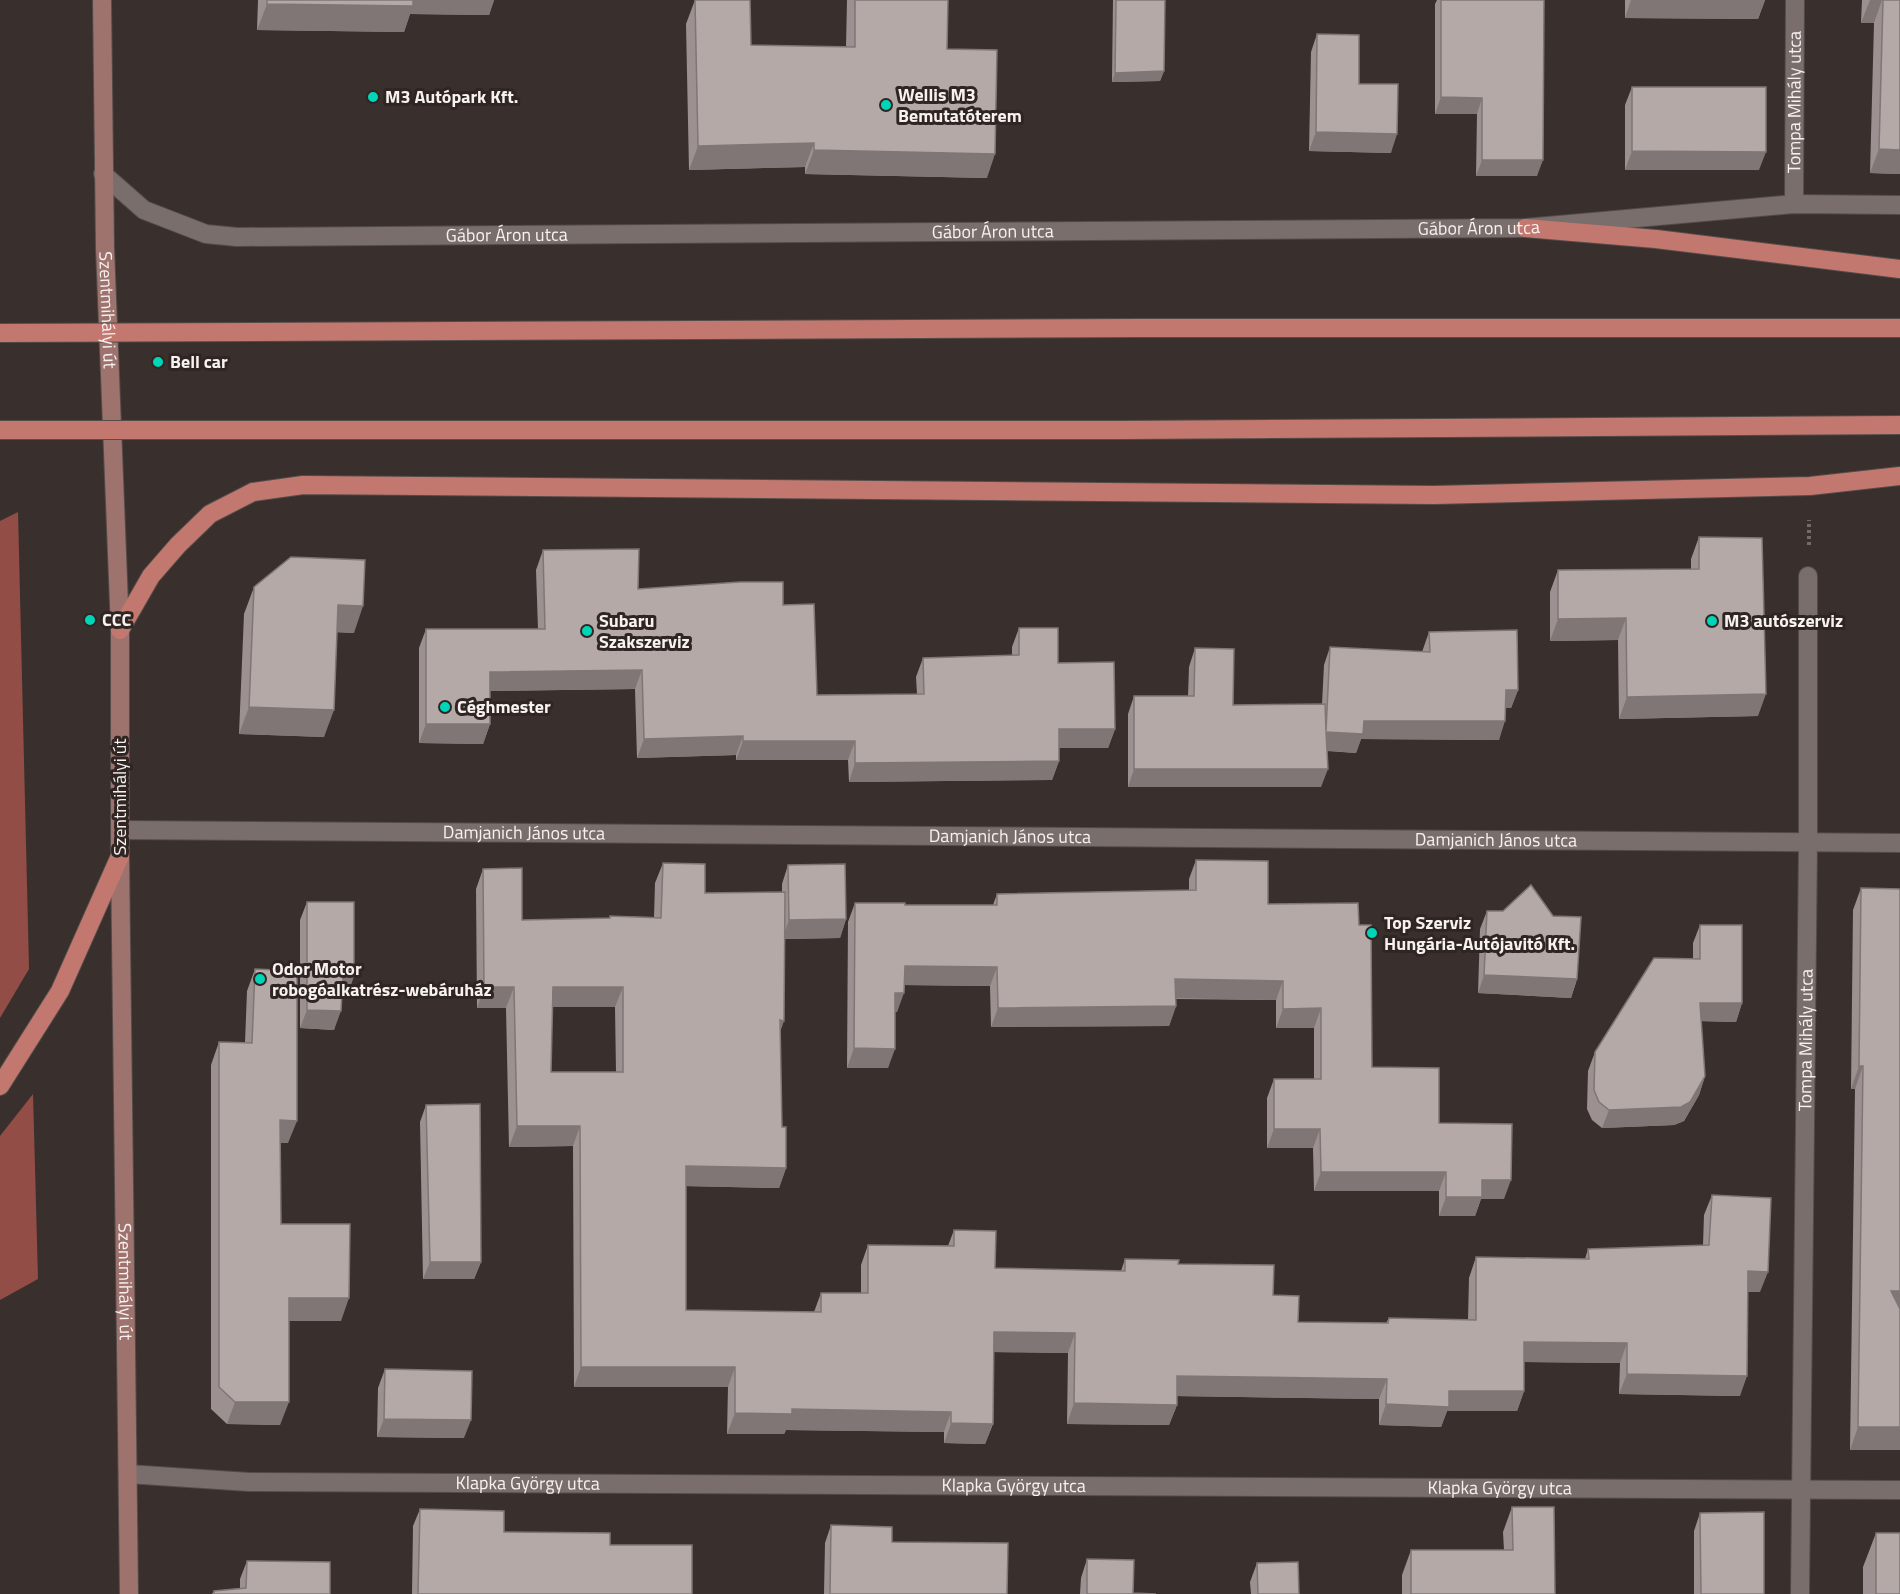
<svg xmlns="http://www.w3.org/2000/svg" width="1900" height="1594" viewBox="0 0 1900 1594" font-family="'Titillium Web',sans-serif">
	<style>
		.forest { fill: #924e46 }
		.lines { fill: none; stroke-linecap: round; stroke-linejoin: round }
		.street-casing { stroke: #544c4a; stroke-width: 20 }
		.secondary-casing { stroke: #544c4a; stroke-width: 20 }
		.primary-casing { stroke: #544c4a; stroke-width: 20 }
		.path { stroke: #736b6a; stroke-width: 4; stroke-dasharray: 3 3; stroke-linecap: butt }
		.street { stroke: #796e6c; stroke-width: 18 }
		.secondary { stroke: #9e736e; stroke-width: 18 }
		.primary { stroke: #c3786f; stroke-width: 18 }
		.primary-bridge-casing { stroke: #544c4a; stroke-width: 20; stroke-linecap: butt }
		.primary-bridge { stroke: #c3786f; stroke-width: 18 }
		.wall { fill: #9c9190; fill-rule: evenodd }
		.shaded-wall { fill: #7f7675 }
		.building { fill: #b5a9a7; stroke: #7f7675; stroke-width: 1.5; fill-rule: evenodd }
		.poi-dot { fill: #00d5b7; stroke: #2f2624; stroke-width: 2 }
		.labels { text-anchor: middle; stroke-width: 6; stroke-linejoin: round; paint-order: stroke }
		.poi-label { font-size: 18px; font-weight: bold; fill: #f7f1f0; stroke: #2f2624; text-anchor: start }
		.street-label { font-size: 18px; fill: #f7f1f0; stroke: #2f2624 }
	</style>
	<rect width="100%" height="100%" fill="#39302e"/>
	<g class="forest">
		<path d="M18,512L29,969L0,1018V521Z"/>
		<path d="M33,1094L38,1279L0,1300V1136Z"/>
	</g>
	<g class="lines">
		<g class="street-casing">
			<g id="street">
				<path id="s1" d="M103,174L144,210L206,234L237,237L1525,228L1794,204L1900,205"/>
				<path id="s2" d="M1794,204L1795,0"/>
				<path id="s3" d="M120,830L1900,843"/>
				<path id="s4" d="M128,1474L249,1482L1900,1490"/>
				<path id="s5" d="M1800,1594L1808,842V576"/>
			</g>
		</g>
		<g class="secondary-casing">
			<g id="secondary">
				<path id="s6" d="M102,0L105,248L120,630V856L129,1594"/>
			</g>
		</g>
		<g class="primary-casing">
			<g id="primary">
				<path d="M1525,228L1656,239L1900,269"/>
				<path d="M1141,328H1900"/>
				<path d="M1124,430L1900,425"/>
				<path d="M120,630L151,576L178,545L210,514L253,492L303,485L1434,495L1810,486L1900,476"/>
				<path d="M0,1086L60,991L120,856"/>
			</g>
		</g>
		<path class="path" d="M1809,545V520"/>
		<use href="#street" class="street"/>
		<use href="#secondary" class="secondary"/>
		<use href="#primary" class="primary"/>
		<g class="primary-bridge-casing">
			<g id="primary-bridge">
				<path d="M0,333L1141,328"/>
				<path d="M0,430H1124"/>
			</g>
		</g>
		<use href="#primary-bridge" class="primary-bridge"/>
	</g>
	<g class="wall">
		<path d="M258,0H494L489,15L410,14L404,32L257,30Z"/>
		<path d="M695,0L751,45L846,47L847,0H948L947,49L987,178L805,174V167L689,170L686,24Z"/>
		<path d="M1113,0H1165L1164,71L1160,81L1112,82Z"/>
		<path d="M1437,0H1544L1537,176H1476L1477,114H1435V4Z"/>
		<path d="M1625,0H1765L1758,19L1625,18Z"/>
		<path d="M1862,0H1900V174L1870,173L1874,23H1861Z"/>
		<path d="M1317,34L1359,84L1391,153L1309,151L1311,52Z"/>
		<path d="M1632,87L1759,170H1625V105Z"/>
		<path d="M1699,537L1758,716L1619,719L1618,640L1550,641V592L1558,570L1691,569V559Z"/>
		<path d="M543,550L638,589L783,605L817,695L917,694L916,677L923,658L1012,655V647L1019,628L1058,663L1115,729L1108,748H1059V761L1052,780L849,782L848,760H736V755L637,758L635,689L490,691V724L483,744L419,743V648L426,629H538L536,570Z"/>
		<path d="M254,587L354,633L337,632L324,737L239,734L244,614Z"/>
		<path d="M1429,632L1518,690L1511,708H1506L1499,740L1361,739L1356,753L1327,751L1321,787H1128V714L1134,696H1188L1189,667L1195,648L1233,705L1322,704L1324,665L1330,647L1422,652Z"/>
		<path d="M1196,860L1268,904L1359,925L1372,1067L1439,1123L1504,1199H1481L1475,1216H1439V1191H1314L1313,1148H1267V1098L1274,1079H1314V1028H1276V1000L1176,999V1006L1169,1026L991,1027L990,986L904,985L897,1012H895L888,1068H847L848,922L855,903L905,905H993L997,894L1189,890V879Z"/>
		<path d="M663,863L705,893L782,892V884L788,865L846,919L840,938L785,939L780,1033L782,1127L786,1168L779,1188L686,1186V1310L814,1312L821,1293H861V1265L868,1245L948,1246L954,1230L995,1268L1121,1271L1125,1259L1178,1264L1273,1295L1298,1322L1386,1323L1389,1318L1468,1320L1469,1278L1476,1257L1585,1259L1588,1249L1703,1245L1704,1215L1712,1195L1760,1292H1748L1740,1396L1619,1394L1620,1363L1524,1362V1391L1517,1411H1447L1441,1427L1379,1425V1399L1243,1397L1177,1396V1405L1169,1425L1067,1424L1068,1353L994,1352L993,1424L985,1444L944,1443V1432L786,1430L784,1434H727L728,1387H574L573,1146L509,1147L506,1008H477L476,889L483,869L522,920L609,918L610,916L654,917L655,883ZM552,1007H615L616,1072H551Z"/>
		<path d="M1861,888L1900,889V1450H1850L1855,1089H1851L1853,910Z"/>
		<path d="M307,902L354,976L347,995L342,994L334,1030L300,1028V920Z"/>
		<path d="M1487,911L1577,979L1571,998L1478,993L1480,929Z"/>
		<path d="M1700,925L1742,1003L1736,1022L1701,1021L1705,1076L1699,1095L1684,1121L1674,1125L1602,1128L1592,1120L1587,1109L1588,1071L1595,1052L1693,959V943Z"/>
		<path d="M255,969L288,1143H280L281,1224L341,1321H289L280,1425L227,1424L211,1409V1065L219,1042L245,1043L247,991Z"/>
		<path d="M426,1105L481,1262L474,1279H423L420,1122Z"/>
		<path d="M385,1369L464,1438L377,1437L378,1388Z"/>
		<path d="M1512,1507L1555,1594H1402V1575L1411,1550H1504L1503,1532Z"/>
		<path d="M420,1509L504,1532L610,1545L692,1594H412L413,1526Z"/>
		<path d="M1700,1513L1764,1594H1694V1531Z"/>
		<path d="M831,1525L892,1542L1007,1594H824L825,1543Z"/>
		<path d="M1876,1533L1900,1594H1863V1567Z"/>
		<path d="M1087,1559L1133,1593L1156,1594H1080L1081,1578Z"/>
		<path d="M247,1561L330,1594H212L214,1591L240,1588V1579Z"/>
		<path d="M1257,1563L1299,1594H1251L1250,1582Z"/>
	</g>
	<g class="shaded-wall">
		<path d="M409,0H494L489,15L410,14L404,32L257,30L267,4Z"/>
		<path d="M1631,0H1765L1758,19L1625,18Z"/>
		<path d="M1870,0H1882L1874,23H1861Z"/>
		<path d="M1164,71L1160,81L1112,82L1115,73Z"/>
		<path d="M1441,97L1482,98L1477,114H1435Z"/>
		<path d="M1316,132L1397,134L1391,153L1309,151Z"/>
		<path d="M814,143L805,167L689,170L698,146Z"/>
		<path d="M1879,149L1900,150V174L1870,173Z"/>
		<path d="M814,150L995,154L987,178L805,174Z"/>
		<path d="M1632,151L1766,152L1759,170H1625Z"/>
		<path d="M1482,160H1543L1537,176H1476Z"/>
		<path d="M338,605L363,606L354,633L328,632Z"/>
		<path d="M1626,618L1618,640L1550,641L1558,619Z"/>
		<path d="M642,670L635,689L483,691L490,672Z"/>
		<path d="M1506,690H1518L1511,708H1499Z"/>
		<path d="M1766,694L1758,716L1619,719L1627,697Z"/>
		<path d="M249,707L334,710L324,737L239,734Z"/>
		<path d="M1364,721H1505L1499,740L1361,739L1356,753L1320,750L1326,732Z"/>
		<path d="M426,724H490L483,744L419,743Z"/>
		<path d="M1059,729H1115L1108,748H1052Z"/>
		<path d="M743,736L736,755L637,758L644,739Z"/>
		<path d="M743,741H855L848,760H736Z"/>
		<path d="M1059,761L1052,780L849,782L855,763Z"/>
		<path d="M1134,769H1328L1321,787H1128Z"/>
		<path d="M846,919L840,938L782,939L789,920Z"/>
		<path d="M905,966L997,967L990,986L898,985Z"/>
		<path d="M343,975L354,976L347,995L336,994Z"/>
		<path d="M1484,975L1577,979L1571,998L1478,993Z"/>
		<path d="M1175,979L1283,981L1276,1000L1168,998Z"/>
		<path d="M484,987H514L506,1008H477Z"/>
		<path d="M553,987H623L615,1007H545Z"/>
		<path d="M895,993H904L897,1012H888Z"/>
		<path d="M1700,1003H1742L1736,1022L1693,1021Z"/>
		<path d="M1176,1006L1169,1026L991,1027L998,1008Z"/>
		<path d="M1321,1008L1314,1028H1276L1283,1009Z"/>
		<path d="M307,1010L341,1011L334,1030L300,1028Z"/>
		<path d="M780,1020L784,1021L777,1041Z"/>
		<path d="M854,1048L895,1049L888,1068H847Z"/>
		<path d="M1859,1066H1863L1855,1089H1851Z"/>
		<path d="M1705,1076L1699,1095L1684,1121L1674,1125L1602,1128L1609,1110Z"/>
		<path d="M280,1120L297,1121L288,1143H272Z"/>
		<path d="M517,1126H580L573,1146L509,1147Z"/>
		<path d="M1274,1129H1320L1313,1148H1267Z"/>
		<path d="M686,1166L786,1168L779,1188L679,1186Z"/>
		<path d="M1321,1172H1446L1439,1191H1314Z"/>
		<path d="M1482,1180H1511L1504,1199H1481L1475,1216H1439L1446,1197Z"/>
		<path d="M430,1262H481L474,1279H423Z"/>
		<path d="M1748,1271L1768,1272L1760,1292H1741Z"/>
		<path d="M1891,1291H1900V1314Z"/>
		<path d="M289,1298H349L341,1321H281Z"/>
		<path d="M994,1332L1075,1333L1068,1353L987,1352Z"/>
		<path d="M1524,1342L1627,1343L1620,1363L1517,1362Z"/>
		<path d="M581,1367H735L728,1387H574Z"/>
		<path d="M1627,1374L1747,1376L1740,1396L1619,1394Z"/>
		<path d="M1177,1376L1387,1379L1379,1399L1170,1396Z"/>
		<path d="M1449,1391H1524L1517,1411H1447L1441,1427L1379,1425L1386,1404Z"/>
		<path d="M235,1402H289L280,1425L227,1424Z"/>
		<path d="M1074,1403L1177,1405L1169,1425L1067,1424Z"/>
		<path d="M792,1409L951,1412L944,1432L786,1430L784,1434H727L735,1413Z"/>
		<path d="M384,1419L471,1420L464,1438L377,1437Z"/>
		<path d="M951,1423L993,1424L985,1444L944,1443Z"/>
		<path d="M1858,1427H1900V1450H1850Z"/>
	</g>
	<g class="building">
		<path d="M267,0H413V6L267,4Z"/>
		<path d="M695,0H750L751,45L855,47V0H948L947,49L997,50L995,154L814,150V143L698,146Z"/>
		<path d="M1116,0H1165L1164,71L1115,73Z"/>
		<path d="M1441,0H1544L1543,160H1482V98L1441,97Z"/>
		<path d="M1883,0H1900V150L1879,149Z"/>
		<path d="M1317,34L1359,35V84H1398L1397,134L1316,132Z"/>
		<path d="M1632,87H1766V152L1632,151Z"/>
		<path d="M1699,537L1762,538L1766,694L1627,697L1626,618L1558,619V570L1699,569Z"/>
		<path d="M639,549L638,589L740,582H783V605L814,604L817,695L924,694L923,658L1019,655V628H1058V663L1114,662L1115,729H1059V761L855,763V741H743V736L644,739L642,670L490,672V724H426V629H545L543,550Z"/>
		<path d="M291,557L365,560L363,606L338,605L334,710L249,707L254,587Z"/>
		<path d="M1517,630L1518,690H1506L1505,721H1364L1363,734L1326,732L1328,769H1134V696H1194L1195,648L1234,649L1233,705L1325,704L1326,731L1330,647L1430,652L1429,632Z"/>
		<path d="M1196,860L1268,861V904L1358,903L1359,925H1371L1372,1067L1439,1068V1123L1512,1124L1511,1180H1482V1197H1446V1172H1321L1320,1129H1274V1079H1321V1008L1283,1009V981L1175,979L1176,1006L998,1008L997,967L905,966L904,993H895V1049L854,1048L855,903H905V905H997V894L1196,890Z"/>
		<path d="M663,863L705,864V893L785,892L784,1021L780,1020L782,1127H786V1168L686,1166V1310L821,1312V1293H868V1245L954,1246V1230L996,1231L995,1268L1125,1271V1259L1179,1260L1178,1264L1274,1265L1273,1295L1299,1296L1298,1322L1388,1323L1389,1318L1476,1320V1257L1589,1259L1588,1249L1709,1245L1712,1195L1771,1198L1768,1272L1748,1271L1747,1376L1627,1374V1343L1524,1342V1391H1449V1407L1386,1404L1387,1379L1250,1377L1177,1376V1405L1074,1403L1075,1333L994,1332L993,1424L951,1423V1412L792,1409V1414L735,1413V1367H581L580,1126H517L514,987H484L483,869L522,868V920L610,918V916L661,918ZM553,987H623V1072H551Z"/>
		<path d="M845,864L846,919L789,920L788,865Z"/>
		<path d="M1531,885L1553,916L1581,917L1577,979L1484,975L1487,911H1503Z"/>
		<path d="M1861,888L1900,889V1291H1891L1900,1309V1427H1858L1863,1066H1859Z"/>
		<path d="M307,902H354V976L343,975L341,1011L307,1010Z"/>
		<path d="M1700,925H1742V1003H1700L1705,1076L1690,1102L1681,1107L1609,1110L1599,1102L1594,1090L1595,1052L1654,958L1700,959Z"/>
		<path d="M255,969L297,971V1121L280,1120L281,1224H350L349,1298H289V1402H235L219,1387V1042L252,1043Z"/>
		<path d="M480,1104L481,1262H430L426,1105Z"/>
		<path d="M385,1369L472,1371L471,1420L384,1419Z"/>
		<path d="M1512,1507H1554L1555,1594H1411V1550H1513Z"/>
		<path d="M420,1509L504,1511V1532L610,1533V1545H692V1594H418Z"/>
		<path d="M1764,1512V1594H1701L1700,1513Z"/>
		<path d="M831,1525L892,1527V1542L1008,1543L1007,1594H830Z"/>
		<rect x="1876" y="1533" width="24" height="61"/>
		<path d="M1087,1559L1134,1560L1133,1593L1156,1594H1087Z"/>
		<path d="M247,1561L330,1562V1594H214V1591L246,1588Z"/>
		<path d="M1298,1562L1299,1594H1258L1257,1563Z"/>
	</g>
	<g class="poi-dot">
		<circle cx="373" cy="97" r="6"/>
		<circle cx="886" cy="105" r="6"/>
		<circle cx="158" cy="362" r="6"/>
		<circle cx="90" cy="620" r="6"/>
		<circle cx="1712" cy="621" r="6"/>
		<circle cx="587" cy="631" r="6"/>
		<circle cx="445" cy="707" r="6"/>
		<circle cx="1372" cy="933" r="6"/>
		<circle cx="260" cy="979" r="6"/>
	</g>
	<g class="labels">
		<g class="poi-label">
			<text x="898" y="101">Wellis M3<tspan x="898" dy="21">Bemutatóterem</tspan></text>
			<text x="385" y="103">M3 Autópark Kft.</text>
			<text x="170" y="368">Bell car</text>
			<text x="102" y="626">CCC</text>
			<text x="599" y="627">Subaru<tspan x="599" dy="21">Szakszerviz</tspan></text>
			<text x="1724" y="627">M3 autószerviz</text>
			<text x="457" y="713">Céghmester</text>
			<text x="1384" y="929">Top Szerviz<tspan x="1384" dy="21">Hungária-Autójavitó Kft.</tspan></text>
			<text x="272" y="975">Odor Motor<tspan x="272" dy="21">robogóalkatrész-webáruház</tspan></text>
		</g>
		<g class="street-label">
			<text dy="6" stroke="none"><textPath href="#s2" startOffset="102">Tompa Mihály utca</textPath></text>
			<text dy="6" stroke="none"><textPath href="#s1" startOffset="1394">Gábor Áron utca</textPath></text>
			<text dy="6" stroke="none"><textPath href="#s1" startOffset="908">Gábor Áron utca</textPath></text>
			<text dy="6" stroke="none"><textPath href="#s1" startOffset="422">Gábor Áron utca</textPath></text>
			<text dy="6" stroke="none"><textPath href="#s6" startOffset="310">Szentmihályi út</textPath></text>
			<text transform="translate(120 797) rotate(-90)" y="6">Szentmihályi út</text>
			<text dy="6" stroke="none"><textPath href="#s3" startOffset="404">Damjanich János utca</textPath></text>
			<text dy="6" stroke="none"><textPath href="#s3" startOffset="890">Damjanich János utca</textPath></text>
			<text dy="6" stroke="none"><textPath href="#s3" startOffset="1376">Damjanich János utca</textPath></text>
			<text dy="6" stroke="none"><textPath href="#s5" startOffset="554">Tompa Mihály utca</textPath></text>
			<text dy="6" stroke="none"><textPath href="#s6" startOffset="1282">Szentmihályi út</textPath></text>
			<text dy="6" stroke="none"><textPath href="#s4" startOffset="400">Klapka György utca</textPath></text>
			<text dy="6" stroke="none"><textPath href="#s4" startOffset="886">Klapka György utca</textPath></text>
			<text dy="6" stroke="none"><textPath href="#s4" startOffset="1372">Klapka György utca</textPath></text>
		</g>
	</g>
</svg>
